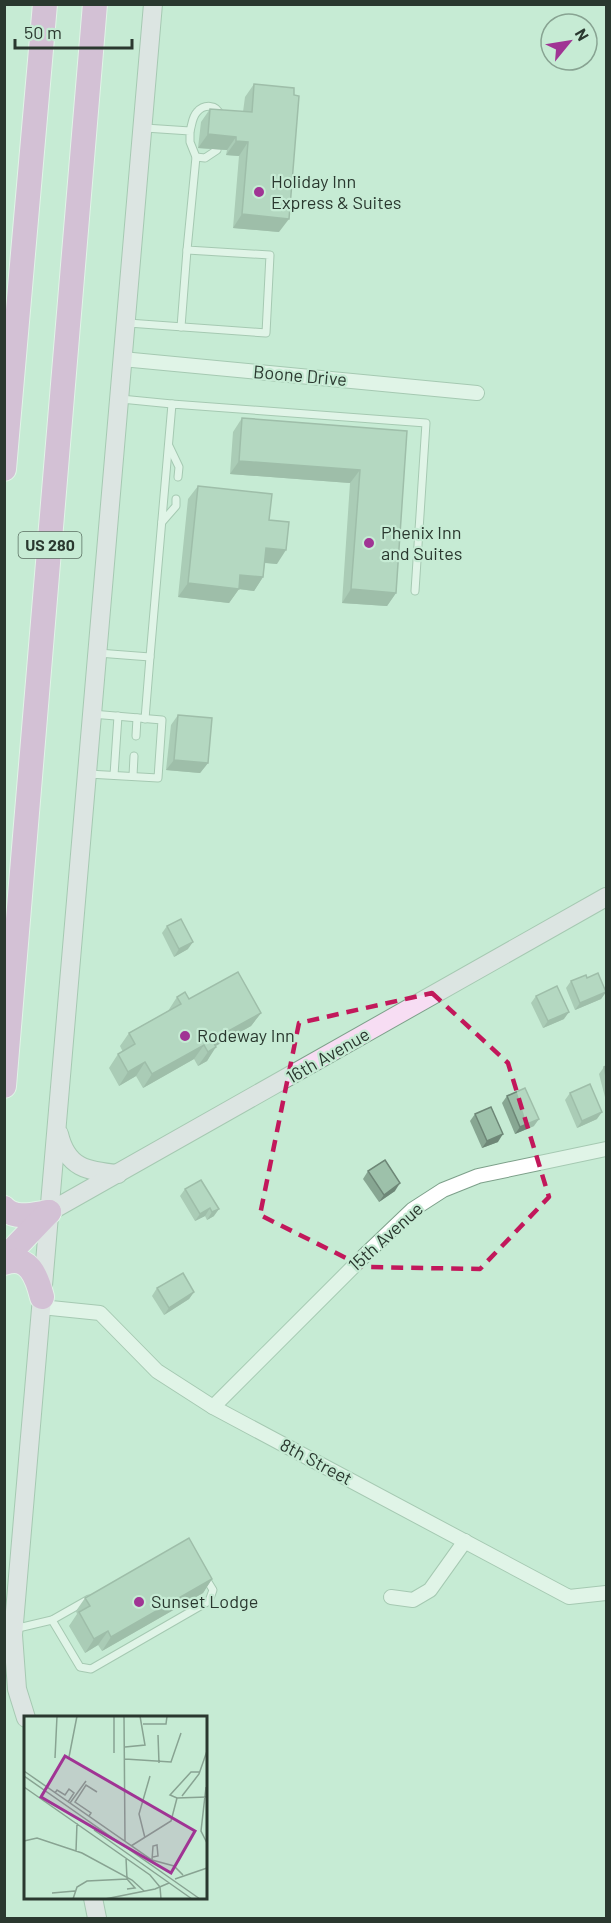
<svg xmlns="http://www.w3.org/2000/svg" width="611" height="1923" viewBox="0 0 611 1923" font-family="Barlow,sans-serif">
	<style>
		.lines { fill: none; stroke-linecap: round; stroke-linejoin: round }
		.lane-casing { stroke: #7da08a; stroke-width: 9 }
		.street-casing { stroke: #7da08a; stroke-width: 16 }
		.secondary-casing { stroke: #7da08a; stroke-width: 20 }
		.highway-casing { stroke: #fff; stroke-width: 26 }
		.lane { stroke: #fff; stroke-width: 7 }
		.street { stroke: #fff; stroke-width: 14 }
		.secondary { stroke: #f7ddf3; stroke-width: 18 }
		.highway { stroke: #e38ed7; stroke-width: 24 }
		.wall { fill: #87a692 }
		.shaded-wall { fill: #6e8777 }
		.building { fill: #9dc1aa; stroke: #6e8777; stroke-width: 1.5 }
		.marked { fill: none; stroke: #c2185b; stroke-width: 4.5; stroke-dasharray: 12 8; stroke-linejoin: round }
		.poi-dot { fill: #a03494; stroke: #c6ebd4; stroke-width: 2 }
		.labels { text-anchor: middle; stroke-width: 4.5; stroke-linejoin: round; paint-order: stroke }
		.shield { fill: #c6ebd4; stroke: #596e60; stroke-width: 1.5 }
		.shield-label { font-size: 16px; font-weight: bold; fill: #2a382f }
		.poi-label { font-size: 18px; fill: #2a382f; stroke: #c6ebd4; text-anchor: start }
		.street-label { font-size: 18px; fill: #2a382f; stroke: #c6ebd4 }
		.inset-road { fill: none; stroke: #88a392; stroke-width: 1.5 }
		.view { fill: #a03494; fill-opacity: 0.15; stroke: #a03494; stroke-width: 3 }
		.inset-edge { fill: none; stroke: #2a382f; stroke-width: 3 }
	</style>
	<rect width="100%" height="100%" fill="#c6ebd4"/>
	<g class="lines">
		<g class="lane-casing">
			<g id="lane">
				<path d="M190,131C192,125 192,117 197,112C204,104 217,104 220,115"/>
				<path d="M196,157L205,158L217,150"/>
				<path d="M128,323L266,333L270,255L187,250L196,157L190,142V131L145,128"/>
				<path d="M181,327L187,250"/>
				<path d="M121,399L172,404"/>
				<path d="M169,446L179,467L178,477"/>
				<path d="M162,522L176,506V499"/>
				<path d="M98,653L150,657L172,404L426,423L415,591"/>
				<path d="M145,719L150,657"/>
				<path d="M136,736L137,718"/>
				<path d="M88,774L158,778L162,720L92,714"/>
				<path d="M114,775L118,716"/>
				<path d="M133,776L134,756"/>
				<path d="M52,1620L80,1667L91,1669L209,1601L213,1590L205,1577"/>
				<path d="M14,1629L52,1620L89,1599"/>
			</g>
		</g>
		<g class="street-casing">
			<g id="street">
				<path d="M122,359L477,393"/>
				<path d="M41,1307L100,1313L157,1371L213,1407L569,1597L606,1593"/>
				<path d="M213,1407L368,1252L412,1210L443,1190L478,1176L606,1149"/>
				<path d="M391,1597L413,1600L430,1590L465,1541"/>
			</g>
		</g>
		<g class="secondary-casing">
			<g id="secondary">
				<path d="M59,1134C67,1168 87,1171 118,1174"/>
				<path d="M49,1212L606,897"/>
				<path d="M26,1718L17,1689L13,1635L153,4"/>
				<path d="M93,1898L97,1918"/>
			</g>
		</g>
		<g class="highway-casing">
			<g id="highway">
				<path d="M4,469L45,4"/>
				<path d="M4,1086L95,4"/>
				<path d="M4,1208C15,1220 34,1214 49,1212"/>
				<path d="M4,1259L49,1212"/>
				<path d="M4,1263C29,1254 37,1277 42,1297"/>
			</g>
		</g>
		<use href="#lane" class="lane"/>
		<use href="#street" class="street"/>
		<use href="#secondary" class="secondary"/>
		<use href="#highway" class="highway"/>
	</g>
	<g class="wall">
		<path d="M254,84L279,232L233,228L239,156L226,155L227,150L198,148L201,122L210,109L243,112L245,97Z"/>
		<path d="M242,418L407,431L396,593L387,606L342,603L350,483L230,474L233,432Z"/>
		<path d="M198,486L269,520L277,564L265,563L263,577L254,591L239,589L229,603L178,597L188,499Z"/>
		<path d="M178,715L208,763L200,773L166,770L171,725Z"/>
		<path d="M167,926L188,949L174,957L162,933Z"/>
		<path d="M587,978L606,992L601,999L575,1010L566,988L571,981Z"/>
		<path d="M536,996L564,1019L543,1028L531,1003Z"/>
		<path d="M177,997L261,1013L251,1026L215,1046L207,1061L198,1066L194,1059L143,1088L136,1076L119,1086L109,1068L118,1054L123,1052L120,1046L129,1033L168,1011Z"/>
		<path d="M606,1065V1101L599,1074L604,1067Z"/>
		<path d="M570,1093L597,1119L577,1128L565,1100Z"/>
		<path d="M507,1096L534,1126L515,1134L502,1103Z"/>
		<path d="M475,1114L498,1142L482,1148L470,1121Z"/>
		<path d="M368,1171L395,1191L379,1202L363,1179Z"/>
		<path d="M201,1180L214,1216L207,1220L205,1216L195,1221L180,1196L185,1189Z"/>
		<path d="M157,1288L194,1292L189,1299L164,1315L152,1296Z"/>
		<path d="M212,1579L203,1593L102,1651L98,1645L85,1653L69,1626L77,1614L76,1611L85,1598Z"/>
	</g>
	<g class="shaded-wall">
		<path d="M208,134L236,137L227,150L198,148Z"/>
		<path d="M236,141L248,142L239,156L226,155Z"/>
		<path d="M242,214L289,219L279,232L233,228Z"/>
		<path d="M239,461L360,470L350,483L230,474Z"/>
		<path d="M266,548L286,550L277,564L257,562Z"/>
		<path d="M240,575L263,577L254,591L239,589L229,603L178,597L188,583Z"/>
		<path d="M351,589L396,593L387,606L342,603Z"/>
		<path d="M174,760L208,763L200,773L166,770Z"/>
		<path d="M193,942L188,949L174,957L179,949Z"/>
		<path d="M606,992L601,999L575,1010L580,1003Z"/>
		<path d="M569,1012L564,1019L543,1028L548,1021Z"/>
		<path d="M261,1013L251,1026L207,1051L212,1040Z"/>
		<path d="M204,1045L194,1059L143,1088L152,1074Z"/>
		<path d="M216,1047L207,1061L198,1066L208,1052Z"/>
		<path d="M145,1062L136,1076L119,1086L128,1072Z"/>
		<path d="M602,1112L597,1119L577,1128L582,1121Z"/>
		<path d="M539,1119L534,1126L515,1134L520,1127Z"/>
		<path d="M503,1134L498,1142L482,1148L487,1141Z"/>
		<path d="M400,1183L395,1191L379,1202L384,1195Z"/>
		<path d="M210,1208L205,1216L195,1221L200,1214Z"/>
		<path d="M219,1209L214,1216L207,1220L212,1212Z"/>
		<path d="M194,1292L189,1299L164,1315L169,1308Z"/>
		<path d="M212,1579L203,1593L102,1651L111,1637Z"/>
		<path d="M108,1631L98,1645L85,1653L94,1639Z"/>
	</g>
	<g class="building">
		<path d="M254,84L294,88V95L299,96L289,219L242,214L248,142L236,141V137L208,134L210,109L252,112Z"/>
		<path d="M242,418L407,431L396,593L351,589L360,470L239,461Z"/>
		<path d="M198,486L272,494L269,520L289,522L286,550L266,548L263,577L240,575L239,589L188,583Z"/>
		<path d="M178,715L212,718L208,763L174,760Z"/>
		<path d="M181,919L193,942L179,949L167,926Z"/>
		<path d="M238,972L261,1013L212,1040L216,1047L208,1052L204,1045L152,1074L145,1062L128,1072L118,1054L135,1044L129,1033L181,1004L177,997L185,992L189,999Z"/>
		<path d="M598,973L606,992L580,1003L571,981L586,975L587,978Z"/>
		<path d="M557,986L569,1012L548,1021L536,996Z"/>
		<path d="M606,1066V1077L604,1067Z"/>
		<path d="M590,1084L602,1112L582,1121L570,1093Z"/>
		<path d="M525,1088L539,1119L520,1127L507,1096Z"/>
		<path d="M491,1107L503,1134L487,1141L475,1114Z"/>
		<path d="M385,1160L400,1183L384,1195L368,1171Z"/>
		<path d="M201,1180L219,1209L212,1212L210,1208L200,1214L185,1189Z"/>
		<path d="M183,1273L194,1292L169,1308L157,1288Z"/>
		<path d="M189,1538L212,1579L111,1637L108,1631L94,1639L79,1612L90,1606L85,1598Z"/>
	</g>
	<path d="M0 0H611V1923H0ZM432,993L508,1063L549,1197L480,1269L364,1267L260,1215L299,1023Z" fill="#c6ebd4" fill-opacity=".55" fill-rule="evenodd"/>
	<path class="marked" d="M432,993L508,1063L549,1197L480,1269L364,1267L260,1215L299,1023Z"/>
	<g class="poi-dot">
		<circle cx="259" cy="192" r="6"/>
		<circle cx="369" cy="543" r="6"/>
		<circle cx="185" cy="1036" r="6"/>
		<circle cx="139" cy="1602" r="6"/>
	</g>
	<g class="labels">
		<rect class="shield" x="18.5" y="532" width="63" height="26" rx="4.5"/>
		<g class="shield-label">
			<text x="50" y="551">US 280</text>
		</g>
		<g class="poi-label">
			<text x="271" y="188">Holiday Inn<tspan x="271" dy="21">Express &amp; Suites</tspan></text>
			<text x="381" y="539">Phenix Inn<tspan x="381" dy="21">and Suites</tspan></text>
			<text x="197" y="1042">Rodeway Inn</text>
			<text x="151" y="1608">Sunset Lodge</text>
		</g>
		<g class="street-label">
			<text transform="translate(300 376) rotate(5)" y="6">Boone Drive</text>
			<text transform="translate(328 1056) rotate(-30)" y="6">16th Avenue</text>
			<text transform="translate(386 1237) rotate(-42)" y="6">15th Avenue</text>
			<text transform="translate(316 1462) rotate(28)" y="6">8th Street</text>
		</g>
	</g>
	<g transform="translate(24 1716)">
		<rect width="183" height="183" fill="#c6ebd4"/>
		<path class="inset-road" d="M90,0V37M100,0L101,125M119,8H142L143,0M134,19L135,47M101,31L121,29L116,0M45,41L53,0M31,42L33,0M101,43L147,46L157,17M0,55L128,144L150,150L159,159M0,60L176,183M0,71L126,159L136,171L137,183M182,71L177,115L183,127M31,77L33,74L41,79L45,73L50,77L44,86M158,80L175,58L183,35M153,82L146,79L167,56H176M46,87L62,65M65,100L67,97L51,86L62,69L73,76M70,114L168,183M121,122L115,98L126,60M0,125L13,122L58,137L108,164L120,175M107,130L147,105L153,82L183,81M52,135L53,107M128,144L129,130L133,129L134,140L129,141M151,163L183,152M103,173L111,172L103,163M28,177L51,175M49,183L53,171L63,165L103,163L102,142M81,183L131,173L145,167"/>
		<path class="view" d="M41,40L171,115L147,157L17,81Z"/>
		<rect width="183" height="183" class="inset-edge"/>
	</g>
	<rect width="611" height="1923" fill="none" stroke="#2a382f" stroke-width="12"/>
	<g transform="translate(569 42) rotate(60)"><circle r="28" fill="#c6ebd4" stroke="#88a392" stroke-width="1.5"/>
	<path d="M0-4.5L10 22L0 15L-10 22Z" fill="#a03494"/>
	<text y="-9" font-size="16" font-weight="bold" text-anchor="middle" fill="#2a382f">N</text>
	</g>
	<path d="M15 39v9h117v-9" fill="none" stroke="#2a382f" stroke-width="3"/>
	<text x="24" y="39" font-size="18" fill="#2a382f" stroke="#c6ebd4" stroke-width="4.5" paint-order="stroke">50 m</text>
</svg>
